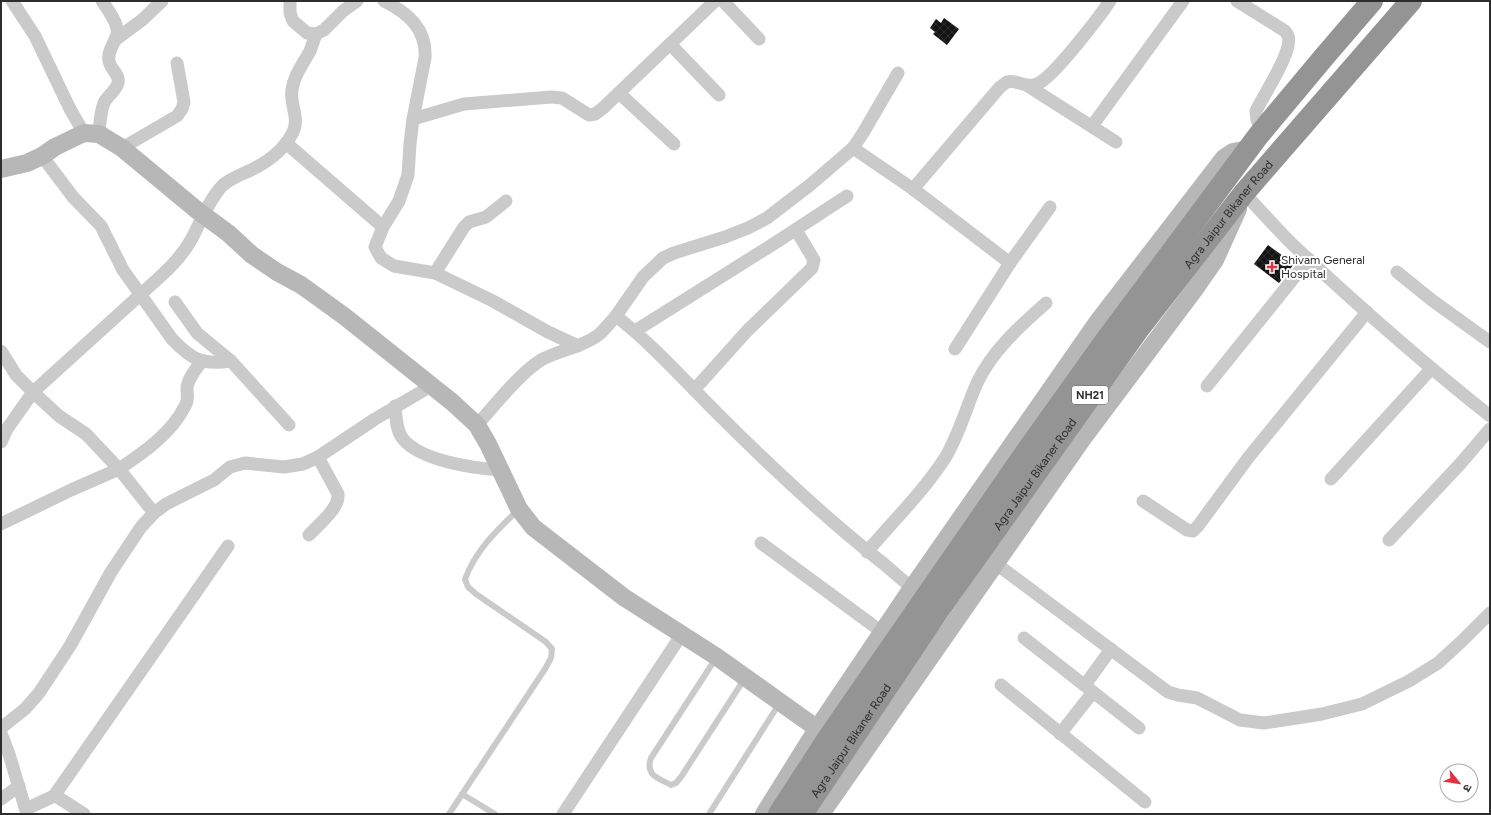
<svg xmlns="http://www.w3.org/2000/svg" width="1491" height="815" viewBox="0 0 1491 815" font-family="Figtree,'Noto Sans Devanagari',sans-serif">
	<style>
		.building { fill: url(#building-cross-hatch) }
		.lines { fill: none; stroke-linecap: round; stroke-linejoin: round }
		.lane { stroke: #cacaca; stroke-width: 6 }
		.street { stroke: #cacaca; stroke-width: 13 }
		.secondary { stroke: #b7b7b7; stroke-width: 18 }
		.highway { stroke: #949494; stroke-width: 22 }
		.poi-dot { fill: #e03243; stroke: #fff; stroke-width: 1.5 }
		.labels { text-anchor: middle; stroke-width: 4; stroke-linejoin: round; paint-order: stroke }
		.shield { fill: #fff; stroke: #6c6c6c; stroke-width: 1 }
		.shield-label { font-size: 11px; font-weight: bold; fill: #2d2d2d }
		.street-label { font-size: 12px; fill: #2d2d2d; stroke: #fff }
		.poi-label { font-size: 12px; fill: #2d2d2d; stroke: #fff; text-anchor: start }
	</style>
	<defs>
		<pattern id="building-cross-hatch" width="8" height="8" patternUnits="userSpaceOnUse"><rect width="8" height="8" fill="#141414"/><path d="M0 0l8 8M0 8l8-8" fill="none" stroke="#2e2e2e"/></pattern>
	</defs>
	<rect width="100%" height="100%" fill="#fff"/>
	<g class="building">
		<path d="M944,18L959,29L947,45L933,34L935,32L930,28L936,19L941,23Z"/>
		<path d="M1268,245L1294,264L1279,283L1254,264Z"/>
	</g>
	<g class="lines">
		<g class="lane">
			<path d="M716,658L651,758C645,775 658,778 671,785L676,783L681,777L745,678"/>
			<path d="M462,794L495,814"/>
			<path d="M449,814L545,669L551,658L552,649L546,642L476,594L468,587L465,579C476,550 496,531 518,510"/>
			<path d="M709,814L779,704"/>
		</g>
		<g class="street">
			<path d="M12,1L35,36L70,109L84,133"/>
			<path d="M290,1V13L293,21L307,33L316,34L324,30L343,11L357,1"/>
			<path d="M723,1L759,39"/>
			<path d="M1237,1L1285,31C1286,33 1288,34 1288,36C1294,50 1263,96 1256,111L1257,120L1262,132"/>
			<path d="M115,40L142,20L162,1"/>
			<path d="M670,44L719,95"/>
			<path d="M1028,86L1116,142"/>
			<path d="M619,93L674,144"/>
			<path d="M413,119L464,104L551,97L562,98L589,115L595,114L603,108L715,1"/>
			<path d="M1092,126L1183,1"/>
			<path d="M99,134C100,124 100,113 104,103C107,96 116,91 118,83C120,74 110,69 109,61C107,51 115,43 117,34C119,24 108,10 102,1"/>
			<path d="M286,143L383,227L375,247L381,258L394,266L435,273L491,300L548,332L578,346"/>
			<path d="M122,148L177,116L182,109L184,102L177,63"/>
			<path d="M853,148L913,189L1010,263"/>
			<path d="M42,156L73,197L101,226L123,270L172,339C192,360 202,365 231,361"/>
			<path d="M913,189L1000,87C1002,86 1005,83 1007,82C1017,79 1026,89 1037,84C1053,78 1099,17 1110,1"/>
			<path d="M1244,193C1260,210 1276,228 1292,244C1356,304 1422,362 1490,416"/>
			<path d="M383,227L399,201L408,175L410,144L413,119L425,58C427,29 408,13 384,1"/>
			<path d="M1397,272L1433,301L1490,342"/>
			<path d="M435,273L464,227L469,222L486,217L506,201"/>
			<path d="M175,302L197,333L231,361L289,425"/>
			<path d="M616,316L643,277L663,258L674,253L725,237L748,228L767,218L810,185L838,161L853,148L863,133L898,73"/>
			<path d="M635,331L775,243L847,196"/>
			<path d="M955,349L1010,263L1050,207"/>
			<path d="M1,351L16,375L33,392L59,416L86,434L119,469C143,453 172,433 185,406C189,400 187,395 187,388C188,378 196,369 202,361"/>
			<path d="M1207,386L1309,259"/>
			<path d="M694,390L747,331L812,268L814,260L796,230"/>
			<path d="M395,406C396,417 396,431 403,439C421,461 473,468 499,470"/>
			<path d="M477,425C495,405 519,374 541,360C559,350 580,348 597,336C604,331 610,322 616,316C653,345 684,380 718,414C771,467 825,518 884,564C895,574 907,584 919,593"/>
			<path d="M1,442L7,429L33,392L162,275C173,265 183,254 191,240C200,224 209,199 223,185C230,179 240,175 249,171C266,163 283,151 292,134C301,118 289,105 292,90C294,75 303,64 310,51C312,46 314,40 316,34"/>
			<path d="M1331,479L1431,369"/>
			<path d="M1143,501L1187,530L1193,531L1198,526L1248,458L1367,312"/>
			<path d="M1,524L71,490L119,469L154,513"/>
			<path d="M309,535C318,525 340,508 338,494L318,457"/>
			<path d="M1389,540L1461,463L1490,429"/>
			<path d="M761,543L882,632"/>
			<path d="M867,552C893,521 923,492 945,458C959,435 966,408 977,383C992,351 1020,326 1046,303"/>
			<path d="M995,563L1168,692L1178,695L1197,698L1240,720L1264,723L1322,714L1362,704L1409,681L1438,663L1462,641L1490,613"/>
			<path d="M1024,638L1139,728"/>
			<path d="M1001,685L1145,802"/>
			<path d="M1085,685L1111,649"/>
			<path d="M1,728L25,709L39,693L70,646L111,572L141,527L154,513L166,504L214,480L230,467L245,463L284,467L303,464L318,457L375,419L431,386"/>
			<path d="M1,733L9,754L27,814"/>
			<path d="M1060,734L1093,692"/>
			<path d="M54,796L228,546"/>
			<path d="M1,799L19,786"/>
			<path d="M26,809L54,796L59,798L84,814"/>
			<path d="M563,814L682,634"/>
		</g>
		<g class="secondary">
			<path d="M1,169L27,163L42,156L55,147L84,133L99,134L122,148L198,211L228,233L252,255L277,272L301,285L344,316L452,402L477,425L488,444L519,509L533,527L625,598L717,657L829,737"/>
			<path d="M764,814L817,729L912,588L1099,320L1224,158L1233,152L1248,149"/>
			<path d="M821,814L1083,438L1197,286L1215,260L1238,209"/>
		</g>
		<g class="highway">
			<path d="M779,814L829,737L1029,448L1104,343L1258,136L1324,57L1372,1"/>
			<path id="s1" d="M802,814L940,608L1137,331L1244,193L1411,1"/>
		</g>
	</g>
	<path class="poi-dot" d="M1270 261h4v4h4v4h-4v4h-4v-4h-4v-4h4z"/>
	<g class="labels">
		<rect class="shield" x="1072" y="386" width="36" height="18" rx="3"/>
		<g class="shield-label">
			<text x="1090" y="399">NH21</text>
		</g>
		<g class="street-label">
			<text dy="4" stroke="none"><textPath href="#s1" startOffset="736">Agra Jaipur Bikaner Road</textPath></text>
			<text dy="4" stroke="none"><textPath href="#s1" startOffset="412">Agra Jaipur Bikaner Road</textPath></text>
			<text dy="4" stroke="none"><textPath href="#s1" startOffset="88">Agra Jaipur Bikaner Road</textPath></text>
		</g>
		<g class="poi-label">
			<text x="1281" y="264">Shivam General<tspan x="1281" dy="14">Hospital</tspan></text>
		</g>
	</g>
	<rect width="1491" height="815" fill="none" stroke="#2d2d2d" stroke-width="4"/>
	<g transform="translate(1459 783) rotate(120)"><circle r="19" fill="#ffffff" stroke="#ababab"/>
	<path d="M0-3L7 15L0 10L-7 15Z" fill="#e03243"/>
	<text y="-6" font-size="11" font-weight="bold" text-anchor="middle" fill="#2d2d2d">उ</text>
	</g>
</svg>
